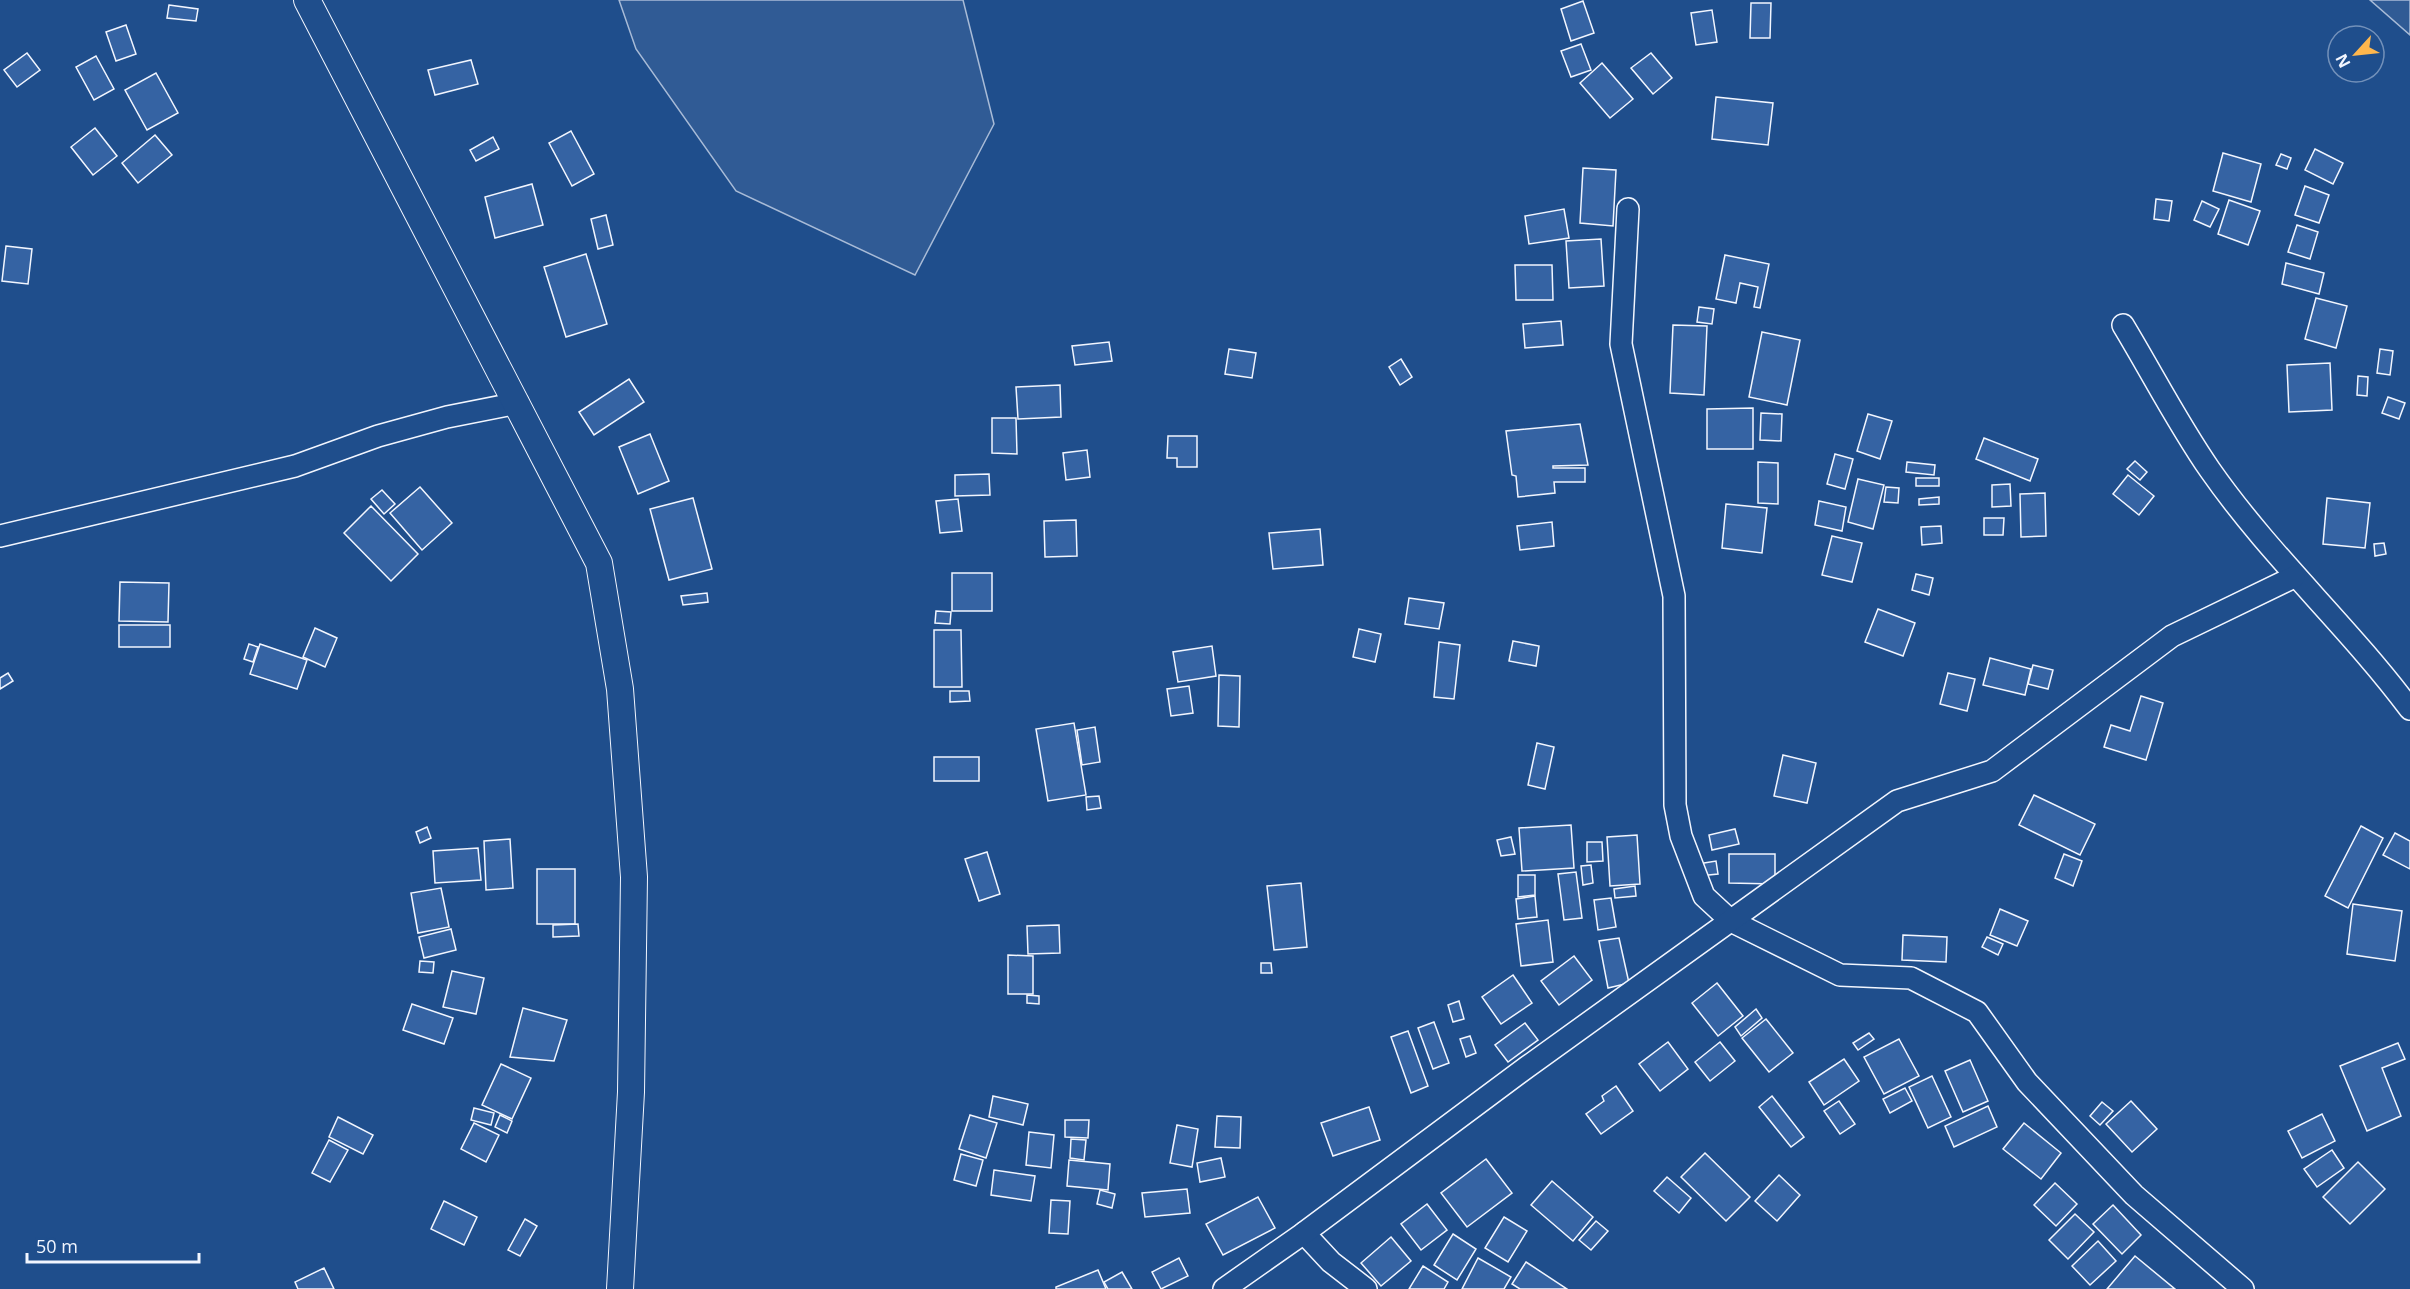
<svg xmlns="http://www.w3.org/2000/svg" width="2410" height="1289" viewBox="0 0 2410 1289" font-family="'Open Sans',sans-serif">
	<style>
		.built { fill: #305b95; stroke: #a8bbd7; stroke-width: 1.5 }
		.building { fill: #3563a3; stroke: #f2f6ff; stroke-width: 1.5 }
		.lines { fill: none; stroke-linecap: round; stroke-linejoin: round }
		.minor-casing { stroke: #f2f6ff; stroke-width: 24 }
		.tertiary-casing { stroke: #f2f6ff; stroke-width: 28 }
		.minor { stroke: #1f4e8c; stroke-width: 21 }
		.tertiary { stroke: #1f4e8c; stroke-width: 26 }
	</style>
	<rect width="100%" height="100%" fill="#1f4e8c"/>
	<g class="built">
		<path d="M619,0H963L994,124L915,275L736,191L636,49Z"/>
		<path d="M2370,0H2410V35Z"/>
	</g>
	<g class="building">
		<path d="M1583,1L1594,33L1571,41L1561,9Z"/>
		<path d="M1751,3H1771L1770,38H1750Z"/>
		<path d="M169,5L198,9L196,21L167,18Z"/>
		<path d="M1712,10L1717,42L1696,45L1691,13Z"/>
		<path d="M126,25L136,54L116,61L106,32Z"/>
		<path d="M1581,44L1591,70L1571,77L1561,51Z"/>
		<path d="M27,53L40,70L17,87L4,70Z"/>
		<path d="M1651,53L1672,78L1653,94L1631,68Z"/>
		<path d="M96,56L114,89L94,100L76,67Z"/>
		<path d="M471,60L478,84L435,95L428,70Z"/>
		<path d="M1602,63L1633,99L1610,118L1580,83Z"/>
		<path d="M156,73L178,113L147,130L125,90Z"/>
		<path d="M1716,97L1773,103L1768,145L1712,139Z"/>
		<path d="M95,128L117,156L93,175L71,147Z"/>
		<path d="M571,131L594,174L572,186L549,143Z"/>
		<path d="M155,135L172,155L138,183L122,163Z"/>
		<path d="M493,137L499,149L476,161L470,150Z"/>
		<path d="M2315,149L2343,163L2333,184L2305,170Z"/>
		<path d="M2223,153L2261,164L2251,202L2213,191Z"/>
		<path d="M2281,154L2291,158L2287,169L2276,165Z"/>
		<path d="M1583,168L1616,170L1613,226L1580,223Z"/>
		<path d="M532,184L543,225L495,238L485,197Z"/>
		<path d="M2305,186L2329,195L2319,223L2295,215Z"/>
		<path d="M2156,199L2172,201L2169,221L2154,219Z"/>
		<path d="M2229,200L2260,211L2248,245L2218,234Z"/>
		<path d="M2202,201L2219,209L2210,227L2194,220Z"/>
		<path d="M1564,209L1569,238L1529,244L1525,216Z"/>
		<path d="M606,215L613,245L598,249L591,219Z"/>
		<path d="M2297,225L2318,232L2310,259L2288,252Z"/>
		<path d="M1601,239L1604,286L1569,288L1566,241Z"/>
		<path d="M6,246L32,249L28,284L2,281Z"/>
		<path d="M586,254L607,324L566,337L544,267Z"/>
		<path d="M1725,255L1769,264L1760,308L1754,307L1758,287L1740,283L1736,303L1716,299Z"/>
		<path d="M2286,263L2324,273L2319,294L2282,284Z"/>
		<path d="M1515,265H1552L1553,300H1516Z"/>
		<path d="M2316,298L2347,306L2336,348L2305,339Z"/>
		<path d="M1699,307L1714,309L1712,324L1697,322Z"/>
		<path d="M1561,321L1563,345L1525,348L1523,324Z"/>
		<path d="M1673,325L1707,326L1704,395L1670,393Z"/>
		<path d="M1762,332L1800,340L1787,405L1749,397Z"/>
		<path d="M1109,342L1112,361L1075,365L1072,346Z"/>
		<path d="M1229,349L1256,353L1252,378L1225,374Z"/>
		<path d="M2380,349L2393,351L2390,375L2377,373Z"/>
		<path d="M1401,359L1412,377L1400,385L1389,367Z"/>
		<path d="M2330,363L2332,410L2289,412L2287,365Z"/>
		<path d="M2358,376L2368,377L2367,396L2357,395Z"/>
		<path d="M629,379L644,402L594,435L579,412Z"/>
		<path d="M1060,385L1061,417L1018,419L1016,387Z"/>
		<path d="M2388,397L2405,403L2399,419L2382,413Z"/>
		<path d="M1753,408V449H1707V409Z"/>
		<path d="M1761,413L1782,414L1781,441L1760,440Z"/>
		<path d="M1868,414L1892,421L1880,459L1857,451Z"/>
		<path d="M992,418H1016L1017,454L992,453Z"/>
		<path d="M1580,424L1588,465L1553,466V468H1585V482H1554L1555,493L1518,497L1516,476L1512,475L1506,431Z"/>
		<path d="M650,434L669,481L638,494L619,447Z"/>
		<path d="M1168,436H1197V467H1177V458H1167Z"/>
		<path d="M1984,438L2038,459L2030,481L1976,459Z"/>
		<path d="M1087,450L1090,477L1066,480L1063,453Z"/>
		<path d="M1835,454L1853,459L1845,489L1827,484Z"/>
		<path d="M2135,461L2147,472L2140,480L2127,469Z"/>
		<path d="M1758,462L1778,463V504L1758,503Z"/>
		<path d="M1907,462L1935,465L1934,475L1906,472Z"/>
		<path d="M989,474L990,495L955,496V475Z"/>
		<path d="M2128,475L2154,496L2139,515L2113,494Z"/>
		<rect x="1916" y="478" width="23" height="8"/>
		<path d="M1858,479L1884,485L1873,529L1848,522Z"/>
		<path d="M2010,484L2011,506L1992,507V485Z"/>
		<path d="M420,487L452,523L422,550L390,513Z"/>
		<path d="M1886,487L1899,488L1898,503L1884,502Z"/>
		<path d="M382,490L395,504L384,514L371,499Z"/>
		<path d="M2045,493L2046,536L2021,537L2020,494Z"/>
		<path d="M1939,497V504L1919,505V499Z"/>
		<path d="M693,498L712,569L669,580L650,509Z"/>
		<path d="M2327,498L2370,503L2365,548L2323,544Z"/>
		<path d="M958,499L962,531L940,533L936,501Z"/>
		<path d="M1819,501L1846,507L1842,531L1815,525Z"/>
		<path d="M1726,504L1767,508L1762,553L1722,548Z"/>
		<path d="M371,506L418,554L391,581L344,533Z"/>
		<path d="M1984,518H2004L2003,535H1984Z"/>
		<path d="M1076,520L1077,556L1045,557L1044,521Z"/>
		<path d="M1552,522L1554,546L1520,550L1517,526Z"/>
		<path d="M1941,526L1942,543L1922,545L1921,527Z"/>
		<path d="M1320,529L1323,565L1273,569L1269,533Z"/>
		<path d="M1832,536L1862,543L1852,582L1822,575Z"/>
		<path d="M2384,543L2386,554L2375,556L2374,544Z"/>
		<rect x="952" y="573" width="40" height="38"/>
		<path d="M1916,574L1933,578L1929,595L1912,590Z"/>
		<path d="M120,582L169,583L168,622L119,621Z"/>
		<path d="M707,593L708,602L683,605L681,596Z"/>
		<path d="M1409,598L1444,603L1439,629L1405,624Z"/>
		<path d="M1878,609L1915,623L1903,656L1865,642Z"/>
		<path d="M936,611L951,612L950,624L935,623Z"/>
		<rect x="119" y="625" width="51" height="22"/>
		<path d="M315,628L337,638L325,667L303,657Z"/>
		<path d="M1359,629L1381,634L1375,662L1353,657Z"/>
		<path d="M934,630H961L962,687H934Z"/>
		<path d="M1513,641L1539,646L1536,666L1509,661Z"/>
		<path d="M1439,642L1460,645L1454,699L1434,697Z"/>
		<path d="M249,644L258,647L253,662L244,659Z"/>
		<path d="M260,644L307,660L297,689L250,674Z"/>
		<path d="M1212,646L1216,676L1178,682L1173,652Z"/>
		<path d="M1990,658L2031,669L2025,695L1983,685Z"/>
		<path d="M2033,665L2053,670L2048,689L2028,684Z"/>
		<path d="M8,673L13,681L0,689V678Z"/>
		<path d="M1948,673L1975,679L1967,711L1940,704Z"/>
		<path d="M1219,675L1240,676L1239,727L1218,726Z"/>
		<path d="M1189,686L1193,713L1171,716L1167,689Z"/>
		<path d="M950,691H969L970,701L950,702Z"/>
		<path d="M2141,696L2163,703L2146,760L2104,747L2111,725L2130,731Z"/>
		<path d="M1074,723L1086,795L1048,801L1036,729Z"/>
		<path d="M1095,727L1100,762L1082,765L1077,730Z"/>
		<path d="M1537,743L1554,747L1545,789L1528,785Z"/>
		<path d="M1783,755L1816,763L1807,803L1774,796Z"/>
		<rect x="934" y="757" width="45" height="24"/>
		<path d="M2034,795L2095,824L2080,855L2019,825Z"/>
		<path d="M1099,796L1101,808L1087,810L1086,797Z"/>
		<path d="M1571,825L1574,868L1522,871L1519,828Z"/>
		<path d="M2361,826L2383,838L2348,908L2325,896Z"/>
		<path d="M427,827L431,838L420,843L416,832Z"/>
		<path d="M1735,829L1739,844L1712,850L1709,835Z"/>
		<path d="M2395,833L2410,841V869L2383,855Z"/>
		<path d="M1637,835L1640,884L1610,886L1607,837Z"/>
		<path d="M1511,837L1515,854L1501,856L1497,840Z"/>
		<path d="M510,839L513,888L486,890L484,841Z"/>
		<path d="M1587,842H1602L1603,861L1587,862Z"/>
		<path d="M478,848L481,880L435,883L433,851Z"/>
		<path d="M987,852L1000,894L979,901L965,859Z"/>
		<path d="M1729,854H1775V884L1729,883Z"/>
		<path d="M2064,854L2082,861L2073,886L2055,878Z"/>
		<path d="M1716,861L1718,874L1699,876L1698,864Z"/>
		<path d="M1591,865L1593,883L1583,885L1581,866Z"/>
		<rect x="537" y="869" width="38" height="55"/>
		<path d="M1576,872L1582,918L1564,920L1558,874Z"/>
		<path d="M1518,875H1535V895L1518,897Z"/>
		<path d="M1301,883L1307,947L1274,950L1267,886Z"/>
		<path d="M1635,886L1636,896L1615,898L1614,889Z"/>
		<path d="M441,888L449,927L418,933L411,893Z"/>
		<path d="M1535,896L1537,917L1518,919L1516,899Z"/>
		<path d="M1611,898L1616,927L1598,930L1594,900Z"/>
		<path d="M2353,904L2402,911L2395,961L2347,954Z"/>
		<path d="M2000,909L2028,921L2017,946L1990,935Z"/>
		<path d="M1548,920L1553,962L1521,966L1516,924Z"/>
		<path d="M578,924L579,936L553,937V925Z"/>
		<path d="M1059,925L1060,953L1028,954L1027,926Z"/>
		<path d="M451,929L456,950L424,958L419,937Z"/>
		<path d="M1903,935L1947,937L1946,962L1902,960Z"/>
		<path d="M1987,937L2003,944L1998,955L1982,947Z"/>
		<path d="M1619,938L1629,983L1608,988L1599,941Z"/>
		<path d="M1008,955L1033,956V994H1008Z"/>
		<path d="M1574,956L1592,980L1559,1005L1541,981Z"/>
		<path d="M420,961L434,962L433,973L419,972Z"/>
		<path d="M1261,963H1271L1272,973H1261Z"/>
		<path d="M452,971L484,978L476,1014L443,1007Z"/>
		<path d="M1513,975L1532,1003L1501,1024L1482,997Z"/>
		<path d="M1717,983L1743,1016L1718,1036L1692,1003Z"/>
		<path d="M1027,995L1039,996V1004L1027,1003Z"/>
		<path d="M1459,1001L1464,1019L1453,1022L1448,1005Z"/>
		<path d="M412,1004L453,1018L444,1044L403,1030Z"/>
		<path d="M523,1008L567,1020L554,1061L510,1057Z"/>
		<path d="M1756,1009L1762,1018L1741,1036L1735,1027Z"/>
		<path d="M1766,1019L1793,1053L1769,1072L1742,1038Z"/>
		<path d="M1434,1022L1449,1063L1433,1069L1418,1028Z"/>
		<path d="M1525,1023L1538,1040L1508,1062L1495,1045Z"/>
		<path d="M1408,1031L1428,1086L1411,1093L1391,1037Z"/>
		<path d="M1869,1033L1874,1039L1858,1050L1853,1043Z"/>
		<path d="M1470,1036L1476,1053L1466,1057L1460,1039Z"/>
		<path d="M1899,1039L1919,1076L1884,1094L1864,1057Z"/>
		<path d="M1668,1042L1688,1069L1660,1091L1639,1064Z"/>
		<path d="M1720,1042L1735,1061L1710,1081L1695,1062Z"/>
		<path d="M2398,1043L2405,1059L2382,1068L2401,1116L2367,1131L2340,1066Z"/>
		<path d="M1844,1059L1859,1081L1824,1105L1809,1082Z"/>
		<path d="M1970,1060L1988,1101L1963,1112L1945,1071Z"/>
		<path d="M501,1064L531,1078L512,1119L482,1105Z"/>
		<path d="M1932,1076L1951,1117L1928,1128L1909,1087Z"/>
		<path d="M1616,1086L1633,1111L1601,1134L1586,1114L1604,1101L1602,1096Z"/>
		<path d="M1905,1088L1912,1101L1890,1113L1883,1099Z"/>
		<path d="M993,1096L1028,1104L1023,1125L989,1117Z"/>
		<path d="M1772,1096L1804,1137L1791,1147L1759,1107Z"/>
		<path d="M1839,1101L1855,1124L1840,1134L1824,1111Z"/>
		<path d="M2131,1101L2157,1129L2132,1152L2106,1124Z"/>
		<path d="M2102,1102L2113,1111L2100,1125L2090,1116Z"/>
		<path d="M1988,1106L1997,1127L1954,1147L1945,1126Z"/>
		<path d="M1369,1107L1380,1140L1333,1156L1321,1123Z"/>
		<path d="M474,1108L494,1113L491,1125L471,1120Z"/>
		<path d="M2322,1114L2335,1141L2302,1158L2288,1131Z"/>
		<path d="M500,1115L512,1121L507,1133L495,1127Z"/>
		<path d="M970,1115L997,1123L986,1158L959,1149Z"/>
		<path d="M1217,1116L1241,1117L1240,1148L1215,1147Z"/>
		<path d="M338,1117L373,1135L363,1154L329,1137Z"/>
		<path d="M1065,1120H1089L1088,1138L1065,1137Z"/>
		<path d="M474,1123L499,1135L486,1162L461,1149Z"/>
		<path d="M2024,1123L2061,1153L2041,1179L2003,1149Z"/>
		<path d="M1177,1125L1198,1129L1192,1167L1170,1163Z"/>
		<path d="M1029,1132L1054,1135L1051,1168L1026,1165Z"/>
		<path d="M1071,1139L1086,1140L1084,1160L1070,1158Z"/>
		<path d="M329,1140L348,1150L330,1182L312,1173Z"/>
		<path d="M2332,1150L2344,1168L2317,1187L2304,1169Z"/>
		<path d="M1705,1153L1750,1197L1726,1221L1681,1177Z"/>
		<path d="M961,1154L983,1160L976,1186L954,1180Z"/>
		<path d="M1221,1158L1225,1177L1200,1182L1197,1163Z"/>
		<path d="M1486,1159L1512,1193L1467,1227L1441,1193Z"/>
		<path d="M1069,1160L1110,1164L1108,1190L1067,1186Z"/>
		<path d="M2358,1162L2385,1189L2350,1224L2323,1197Z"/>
		<path d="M994,1170L1035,1176L1031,1201L991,1195Z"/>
		<path d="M1779,1175L1800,1195L1777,1221L1755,1201Z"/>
		<path d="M1667,1177L1691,1198L1679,1213L1654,1191Z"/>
		<path d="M1552,1181L1593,1217L1573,1241L1531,1205Z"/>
		<path d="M2055,1183L2077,1204L2056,1226L2034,1205Z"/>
		<path d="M1187,1189L1190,1213L1145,1217L1142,1193Z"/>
		<path d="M1100,1190L1115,1194L1112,1208L1097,1204Z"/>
		<path d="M1258,1197L1275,1228L1223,1255L1206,1224Z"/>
		<path d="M1051,1200L1070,1201L1068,1234L1049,1233Z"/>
		<path d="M444,1201L477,1217L464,1245L431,1229Z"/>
		<path d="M1427,1204L1447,1230L1421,1250L1401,1224Z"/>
		<path d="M2113,1205L2141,1235L2122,1254L2093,1224Z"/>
		<path d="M2075,1214L2094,1232L2068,1259L2049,1240Z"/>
		<path d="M1504,1217L1527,1231L1508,1262L1485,1248Z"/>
		<path d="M525,1219L537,1226L520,1256L508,1250Z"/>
		<path d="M1596,1221L1608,1231L1591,1250L1579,1240Z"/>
		<path d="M1453,1234L1476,1249L1457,1280L1434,1265Z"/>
		<path d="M1391,1237L1411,1261L1381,1286L1361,1263Z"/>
		<path d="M2098,1241L2116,1261L2090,1285L2072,1266Z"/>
		<path d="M2135,1256L2175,1289H2107Z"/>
		<path d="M1179,1258L1188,1276L1161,1289L1152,1272Z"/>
		<path d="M1478,1258L1511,1277L1504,1289H1462Z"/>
		<path d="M1526,1262L1567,1289H1520L1512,1284Z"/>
		<path d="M1423,1266L1448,1282L1444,1289H1409Z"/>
		<path d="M324,1268L334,1289H298L295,1282Z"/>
		<path d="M1098,1270L1106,1289H1056V1287Z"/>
		<path d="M1122,1272L1132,1289H1108L1104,1282Z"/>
	</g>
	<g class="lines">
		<g class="minor-casing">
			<g id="minor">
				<path d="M1628,209L1621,344L1674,596L1675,805L1681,836L1704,896L1731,921L1840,975L1911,978L1977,1012L2027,1082L2134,1195L2243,1289"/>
				<path d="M2123,325C2152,373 2178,424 2210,470C2270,556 2348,626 2410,709"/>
				<path d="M0,536L295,466L378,436L447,417L518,403"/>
				<path d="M1304,1233L1331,1262L1366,1289"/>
				<path d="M1224,1289L1304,1233L1527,1067L1897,801L1992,771L2172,636L2294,577"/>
			</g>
		</g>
		<g class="tertiary-casing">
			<path id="tertiary" d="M307,0L599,563L620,689L634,877L631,1092L620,1289"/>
		</g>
		<use href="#minor" class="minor"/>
		<use href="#tertiary" class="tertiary"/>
	</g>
	<g transform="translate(2356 54) rotate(243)"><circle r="28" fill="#1f4e8c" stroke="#7391ba" stroke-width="1.5"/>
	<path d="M0-4.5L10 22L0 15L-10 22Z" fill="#ffb74d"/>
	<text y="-9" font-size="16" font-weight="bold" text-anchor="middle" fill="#f2f6ff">N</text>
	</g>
	<path d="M27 1253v9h172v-9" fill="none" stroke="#f2f6ff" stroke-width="3"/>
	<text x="36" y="1253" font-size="18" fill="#f2f6ff" stroke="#1f4e8c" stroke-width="4.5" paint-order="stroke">50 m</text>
</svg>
